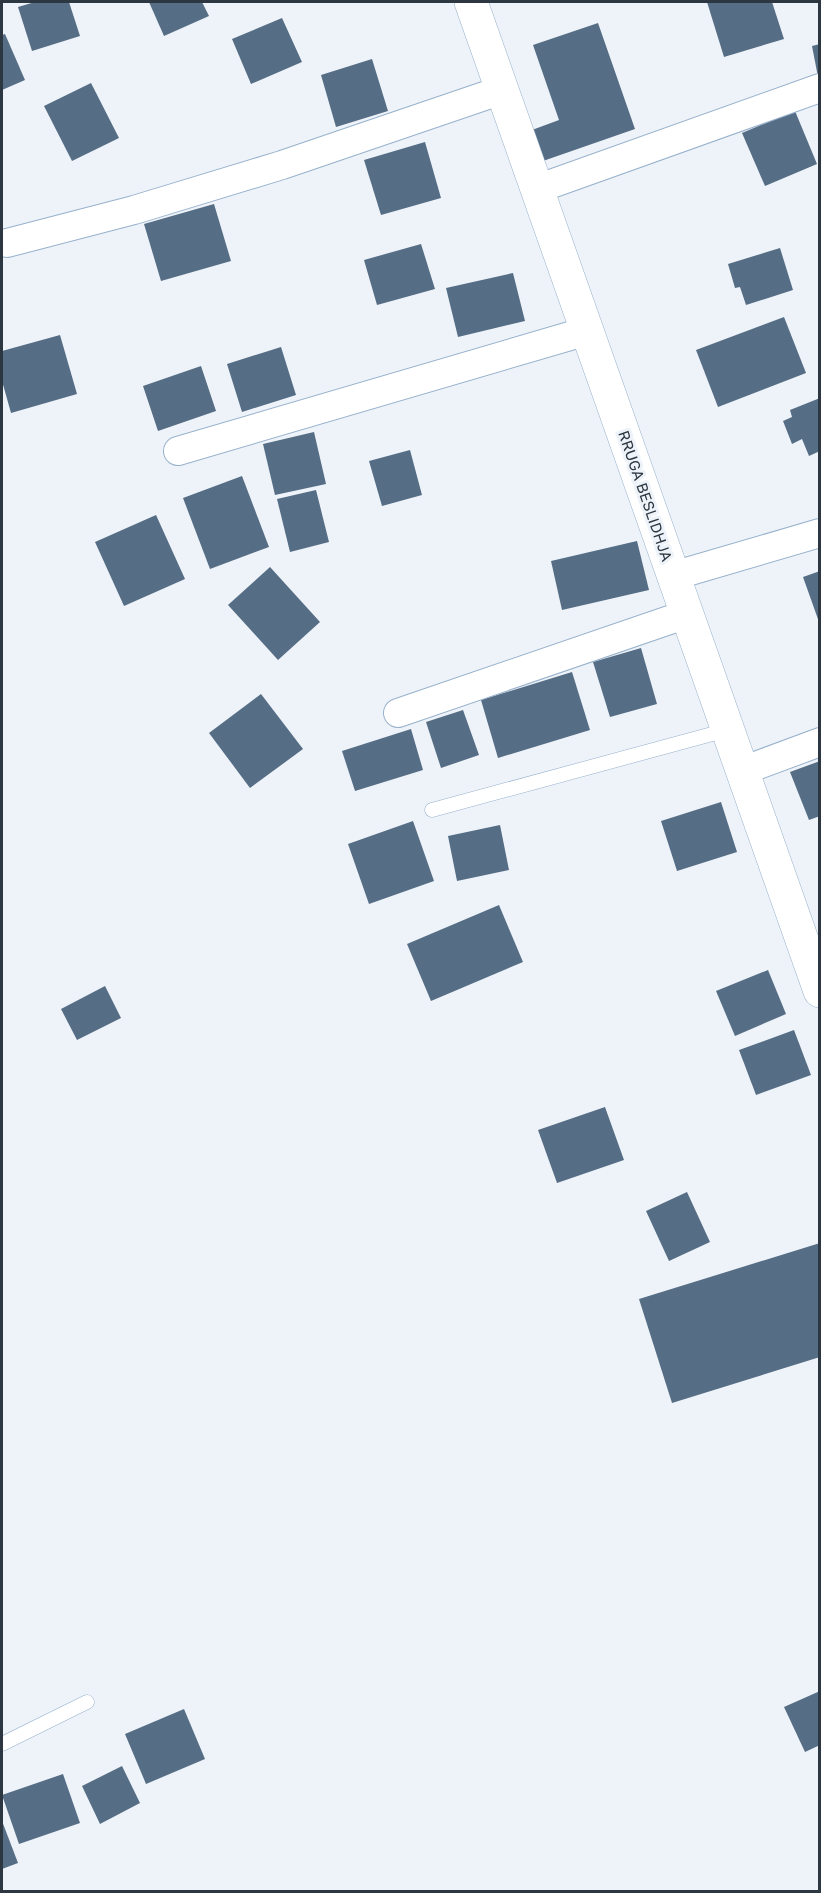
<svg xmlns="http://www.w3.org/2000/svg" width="821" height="1893" viewBox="0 0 821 1893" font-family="'Golos Text',sans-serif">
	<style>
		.building { fill: #556d85 }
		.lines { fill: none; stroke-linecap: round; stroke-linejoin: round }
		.service-casing { stroke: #97b1cc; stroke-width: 15 }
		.minor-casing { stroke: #97b1cc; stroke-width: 30 }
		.secondary-casing { stroke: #97b1cc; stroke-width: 34 }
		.service { stroke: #fff; stroke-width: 14 }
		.minor { stroke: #fff; stroke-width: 28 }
		.secondary { stroke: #fff; stroke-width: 33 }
		.labels { text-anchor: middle; stroke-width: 6; stroke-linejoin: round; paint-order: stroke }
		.street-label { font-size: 15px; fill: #2c3741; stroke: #eef3f9 }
	</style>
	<rect width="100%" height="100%" fill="#eef3f9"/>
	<g class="building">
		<path d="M35,2H69L80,36L32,51L18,7Z"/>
		<path d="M149,2H202L209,16L164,36Z"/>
		<path d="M707,2H772L784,39L724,57Z"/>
		<path d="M282,18L302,62L251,84L232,39Z"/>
		<path d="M598,23L635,129L543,161L532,130L559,120L533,45Z"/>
		<path d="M5,34L25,80L2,90V35Z"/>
		<path d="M820,44V76L818,77L812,46Z"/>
		<path d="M372,59L388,111L336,127L321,75Z"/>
		<path d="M91,83L119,138L72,161L44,106Z"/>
		<path d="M795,111L817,164L765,186L742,133Z"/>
		<path d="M425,142L441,198L381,215L364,160Z"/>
		<path d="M214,204L231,261L161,281L144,224Z"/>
		<path d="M421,244L435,289L377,305L364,260Z"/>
		<path d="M780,248L793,290L746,305L740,287L735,288L728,264Z"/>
		<path d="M513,273L525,321L458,337L446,288Z"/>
		<path d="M784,317L806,373L718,407L696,350Z"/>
		<path d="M60,335L77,394L11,413L2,381V351Z"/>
		<path d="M281,347L296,395L242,412L227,364Z"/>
		<path d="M201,366L216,411L158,431L143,386Z"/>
		<path d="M820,398V451L809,456L802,439L792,444L783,421L792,417L790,410Z"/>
		<path d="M314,432L326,484L275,495L263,444Z"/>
		<path d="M410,450L422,495L382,506L369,461Z"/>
		<path d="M242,476L269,547L210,569L183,498Z"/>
		<path d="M316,490L329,542L290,552L277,499Z"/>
		<path d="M156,515L185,579L124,606L95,542Z"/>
		<path d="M637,541L649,590L562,610L551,561Z"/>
		<path d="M270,567L320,622L278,660L228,605Z"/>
		<path d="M820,571V622H819L803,577Z"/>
		<path d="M641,648L657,704L610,717L593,662Z"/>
		<path d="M572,672L590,730L498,758L481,700Z"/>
		<path d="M261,694L303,749L250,788L209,733Z"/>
		<path d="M463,710L479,755L441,768L426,722Z"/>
		<path d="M411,729L423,770L355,791L342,751Z"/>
		<path d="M820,761V816L809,820L790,772Z"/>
		<path d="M721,802L737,852L677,871L661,821Z"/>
		<path d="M413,821L434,881L369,904L348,844Z"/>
		<path d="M500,825L509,870L457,881L448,836Z"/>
		<path d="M499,905L523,962L431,1001L407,944Z"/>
		<path d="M768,970L786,1014L735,1036L716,991Z"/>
		<path d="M105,986L121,1018L77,1040L61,1009Z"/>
		<path d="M794,1030L811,1075L756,1095L739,1050Z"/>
		<path d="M605,1107L624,1160L557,1183L538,1130Z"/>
		<path d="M687,1192L710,1242L669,1261L646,1211Z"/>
		<path d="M820,1243V1357L672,1403L639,1299Z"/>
		<path d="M820,1691V1745L805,1752L784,1707Z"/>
		<path d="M184,1709L205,1759L146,1784L125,1734Z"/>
		<path d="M122,1766L140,1803L100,1824L82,1786Z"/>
		<path d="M63,1774L80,1823L19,1844L2,1795Z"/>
		<path d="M2,1821L18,1863L2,1869Z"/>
	</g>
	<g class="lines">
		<g class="service-casing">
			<g id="service">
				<path d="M432,810L727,730"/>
				<path d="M2,1744L87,1702"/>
			</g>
		</g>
		<g class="minor-casing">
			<g id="minor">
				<path d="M537,189L820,88"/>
				<path d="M7,243L134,210L282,165L502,90"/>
				<path d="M178,451L587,331"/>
				<path d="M673,576L820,533"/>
				<path d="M398,713L687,614"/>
				<path d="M742,771L820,742"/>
			</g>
		</g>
		<g class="secondary-casing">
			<path id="secondary" d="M471,2L820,991"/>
		</g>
		<use href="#service" class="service"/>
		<use href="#minor" class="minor"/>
		<use href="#secondary" class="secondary"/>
	</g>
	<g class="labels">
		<g class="street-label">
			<text transform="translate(645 496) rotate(71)" y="5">RRUGA BESLIDHJA</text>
		</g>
	</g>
	<rect width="821" height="1893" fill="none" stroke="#2c3741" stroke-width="6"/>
</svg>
